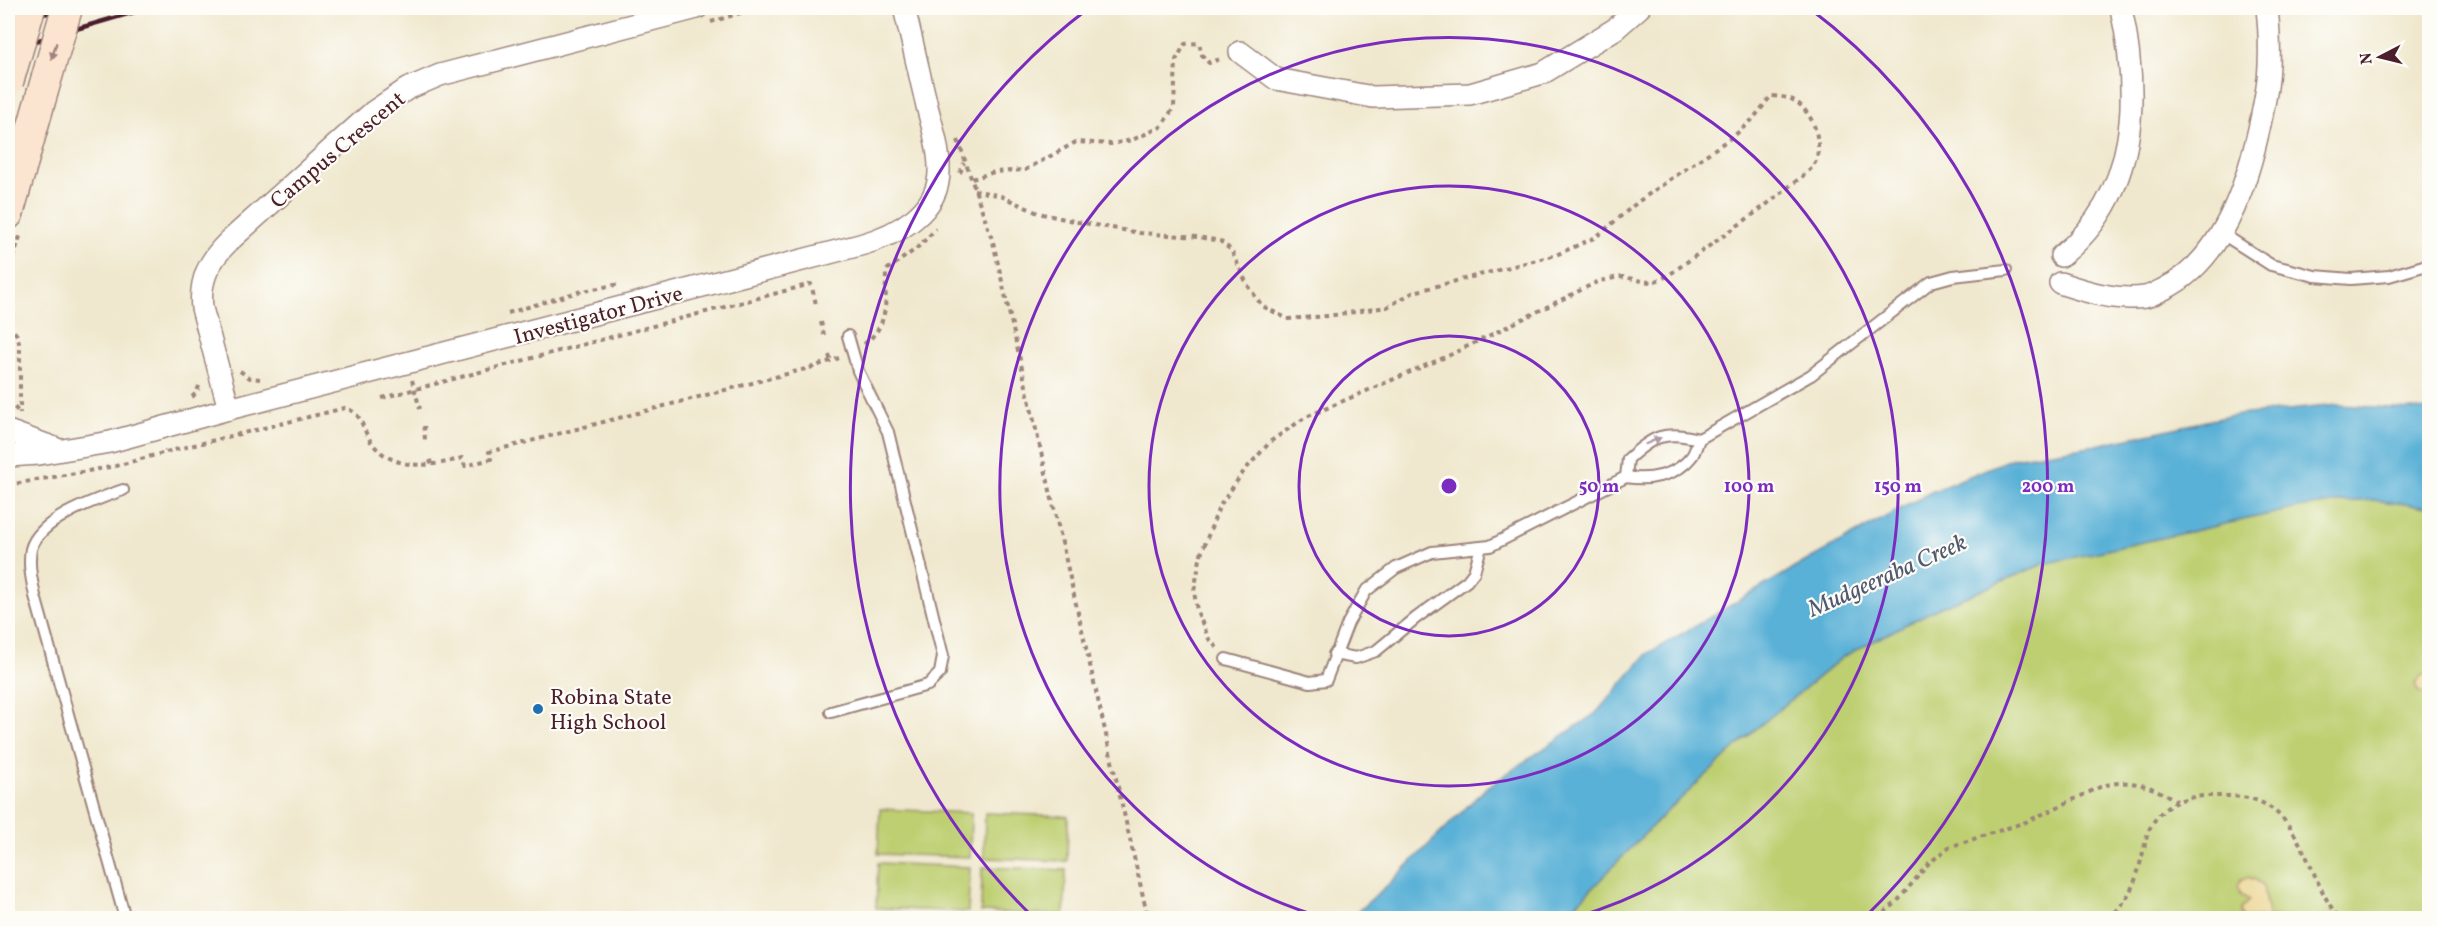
<svg xmlns="http://www.w3.org/2000/svg" width="2437" height="926" viewBox="0 0 2437 926" font-family="Vollkorn,serif">
	<style>
		.green { fill: #becf71; stroke: #84774e; stroke-width: 1.5 }
		.sand { fill: #eeda9e; stroke: #9c7c64; stroke-width: 1.5 }
		.water { fill: #5ab1d7; stroke: #526881; stroke-width: 1.5 }
		.lines { fill: none; stroke-linecap: round; stroke-linejoin: round }
		.service-casing { stroke: #9d847c; stroke-width: 14 }
		.minor-casing { stroke: #9d847c; stroke-width: 24 }
		.secondary-casing { stroke: #9d847c; stroke-width: 33 }
		.path { stroke: #9d847c; stroke-width: 4; stroke-dasharray: 4.5 4.5; stroke-linecap: butt }
		.service { stroke: #fff; stroke-width: 10 }
		.minor { stroke: #fff; stroke-width: 21 }
		.secondary { stroke: #fce5d0; stroke-width: 30 }
		.rail { stroke: #4a1f2b; stroke-width: 4.5 }
		.secondary-bridge-casing { stroke: #9d847c; stroke-width: 33; stroke-linecap: butt }
		.secondary-bridge { stroke: #fce5d0; stroke-width: 30 }
		.oneway { fill: #a3827e }
		.oneway2 { fill: #ae9aa0 }
		.ring { fill: none; stroke: #7b2cbf; stroke-width: 3 }
		.poi-dot { fill: #1f6fb2; stroke: #fdfcf7; stroke-width: 2 }
		.labels { text-anchor: middle; stroke-width: 4.5; stroke-linejoin: round; paint-order: stroke }
		.street-label { font-size: 22px; fill: #4a1f2b; stroke: #fdfcf7 }
		.poi-label { font-size: 22px; fill: #4a1f2b; stroke: #fdfcf7; text-anchor: start }
		.water-label { font-size: 24px; font-style: italic; fill: #505970; stroke: #fdfcf7 }
		.centre { fill: #7b2cbf; stroke: #fdfcf7; stroke-width: 3 }
		.ring-label { font-size: 18px; text-anchor: middle; font-weight: bold; fill: #7b2cbf; stroke: #fdfcf7; stroke-width: 4.5; stroke-linejoin: round; paint-order: stroke }
	</style>
	<rect width="100%" height="100%" fill="#fdfcf7"/>
	<filter id="ink" filterUnits="userSpaceOnUse"><feTurbulence type="fractalNoise" baseFrequency=".0167" numOctaves="2"/><feDisplacementMap in="SourceGraphic" scale="12" xChannelSelector="R" yChannelSelector="G"/><feConvolveMatrix kernelMatrix="1 2 1 2 8 2 1 2 1" color-interpolation-filters="sRGB"/></filter>
	<filter id="wash" filterUnits="userSpaceOnUse"><feTurbulence type="fractalNoise" baseFrequency=".008" numOctaves="4" result="noise"/><feDisplacementMap in="SourceGraphic" scale="24" xChannelSelector="R" yChannelSelector="G"/><feGaussianBlur stdDeviation="1.35" result="paint"/><feColorMatrix in="noise" values="0 0 0 0 0 0 0 0 0 0 0 0 0 0 0 0 0 1.4 0 .05"/><feComposite in="paint" operator="in"/></filter>
	<g filter="url(#wash)">
		<rect width="100%" height="100%" fill="#f0e8ce"/>
		<g class="green">
			<path d="M2373,500L2429,507V918H1563L1661,817L1758,727L1844,656L1936,609L2043,564L2297,508L2339,502Z"/>
			<path d="M880,809L971,813L970,857L878,854Z"/>
			<path d="M985,813L1068,816L1067,861L984,858Z"/>
			<path d="M878,863L970,867L968,912L876,908Z"/>
			<path d="M982,867L1066,870L1064,915L981,912Z"/>
		</g>
		<g class="sand">
			<path d="M2429,672H2430L2429,696L2418,691L2415,684L2421,677Z"/>
			<path d="M2247,877L2256,880L2263,887L2269,918H2245L2242,916L2241,909L2249,900L2241,895L2238,886L2241,879Z"/>
		</g>
		<path class="water" d="M2337,405L2429,410V507L2373,500L2339,502L2297,508L2043,564L1936,609L1844,656L1758,727L1661,817L1563,918H1350L1390,883L1486,788L1596,713L1647,654L1808,560L1931,492L2013,458L2097,445L2229,416Z"/>
	</g>
	<g filter="url(#ink)">
		<g class="lines">
			<g class="service-casing">
				<g id="service">
					<path d="M2221,233L2271,265L2315,276L2351,279L2389,276L2430,264"/>
					<path d="M1626,477L1628,459C1653,436 1665,430 1699,439"/>
					<path d="M123,490C95,500 39,519 31,549C28,565 32,581 35,596L125,918"/>
					<path d="M1334,654L1356,658L1376,651L1416,618L1467,581L1474,572L1481,547"/>
					<path d="M1226,659L1310,682L1326,680L1348,623L1366,591L1396,568L1432,552L1490,546L1626,477C1649,481 1677,476 1692,456C1695,452 1697,444 1699,439L1811,375L1931,282L1953,276L2006,270"/>
					<path d="M831,712L928,685L940,673L943,656L888,432L858,371L848,336"/>
				</g>
			</g>
			<g class="minor-casing">
				<g id="minor">
					<path d="M1240,52L1276,79L1373,97L1470,94L1543,73L1615,29L1639,8"/>
					<path d="M2061,256C2139,194 2140,97 2121,8"/>
					<path d="M2060,283C2087,292 2116,301 2145,297C2151,296 2157,292 2162,290C2229,259 2253,166 2265,99C2271,70 2270,37 2267,8"/>
					<path d="M229,409L202,308C199,280 209,261 228,242L373,112L407,89L440,75L697,8"/>
					<path d="M8,431L55,448"/>
					<path d="M8,456L39,454L110,442L229,409L860,245C896,235 941,212 939,168C939,147 932,126 927,106C919,73 912,40 904,8"/>
				</g>
			</g>
			<g class="secondary-casing">
				<path id="secondary" d="M8,214L42,94"/>
			</g>
			<g class="path">
				<path d="M711,22L757,8"/>
				<path d="M958,140L993,242L1148,918"/>
				<path d="M960,173L964,163"/>
				<path d="M972,179L994,172L1025,170L1076,142L1111,144L1132,140L1161,127L1174,107L1176,60L1185,44L1199,43L1202,55L1209,63L1223,58"/>
				<path d="M974,190L1001,196L1038,213L1078,222L1140,233L1198,237L1220,241L1231,250L1247,284L1262,306L1288,319L1328,316L1387,307L1414,292L1556,255L1596,237L1639,201L1735,135L1752,120L1771,96C1792,97 1799,100 1811,119C1818,131 1822,156 1812,167C1805,176 1792,183 1784,191C1747,220 1707,247 1669,275C1647,287 1645,280 1623,277C1616,277 1606,280 1599,281L1450,355L1306,417L1271,441L1244,471L1219,507L1201,554L1194,591L1197,611L1209,639L1218,649"/>
				<path d="M8,275L21,233"/>
				<path d="M508,313L578,292L620,284"/>
				<path d="M821,322L824,335"/>
				<path d="M8,325L17,335L20,346V413"/>
				<path d="M864,344C890,325 885,301 886,274L888,269L916,249L936,229"/>
				<path d="M829,355L831,361"/>
				<path d="M240,371L250,378L260,379"/>
				<path d="M412,380L420,409"/>
				<path d="M192,397L197,392L200,383"/>
				<path d="M382,398L811,284L816,304"/>
				<path d="M8,401L20,413"/>
				<path d="M424,426L425,440"/>
				<path d="M166,452L345,408C360,412 361,423 367,435C386,472 430,468 462,458L465,466L491,459L489,452L813,367L839,358"/>
				<path d="M430,460L432,466"/>
				<path d="M8,485L116,466L166,452V450"/>
				<path d="M1877,918L1896,903L1928,864L1949,847L2026,822L2100,787C2129,777 2152,786 2177,801"/>
				<path d="M2108,918C2129,901 2136,882 2142,856C2145,846 2146,835 2151,826C2164,804 2183,796 2208,796C2224,796 2242,795 2258,801C2304,820 2310,883 2339,918"/>
			</g>
			<use href="#service" class="service"/>
			<use href="#minor" class="minor"/>
			<use href="#secondary" class="secondary"/>
			<g class="rail">
				<path d="M8,23L67,8"/>
				<path d="M8,49L148,8"/>
			</g>
			<g class="secondary-bridge-casing">
				<g id="secondary-bridge">
					<path d="M8,82L30,8"/>
					<path d="M42,94L67,8"/>
				</g>
			</g>
			<use href="#secondary-bridge" class="secondary-bridge"/>
		</g>
		<defs><path id="oneway-solid" d="M-6-.8H1V-3.2L6.5 0L1 3.2V.8H-6Z" transform="scale(1.5)"/></defs>
		<use class="oneway" href="#oneway-solid" transform="translate(54 51) rotate(106)"/>
		<use class="oneway2" href="#oneway-solid" transform="translate(1653 441) rotate(-23)"/>
	</g>
	<g class="ring">
		<circle cx="1449" cy="486" r="150"/>
		<circle cx="1449" cy="486" r="300"/>
		<path d="M1325 918A449 449 0 1 1 1573 918"/>
		<path d="M1033 917A599 599 0 0 1 1089 8M1809 8A599 599 0 0 1 1865 917"/>
	</g>
	<circle class="poi-dot" cx="538" cy="709" r="6"/>
	<g class="labels">
		<g class="street-label">
			<text transform="translate(337 149) rotate(-40)" y="8">Campus Crescent</text>
			<text transform="translate(598 314) rotate(-15)" y="8">Investigator Drive</text>
		</g>
		<g class="poi-label">
			<text x="550" y="704">Robina State<tspan x="550" dy="25">High School</tspan></text>
		</g>
		<g class="water-label">
			<text transform="translate(1887 575) rotate(-24)" y="8">Mudgeeraba Creek</text>
		</g>
	</g>
	<circle cx="1449" cy="486" r="9" class="centre"/>
	<g class="ring-label">
		<text x="1599" y="492">50 m</text>
		<text x="1749" y="492">100 m</text>
		<text x="1898" y="492">150 m</text>
		<text x="2048" y="492">200 m</text>
	</g>
	<rect width="2437" height="926" fill="none" stroke="#fdfcf7" stroke-width="30"/>
	<g transform="translate(2380 57) rotate(263)" stroke="#fdfcf7" stroke-width="4.5" paint-order="stroke">
	<path d="M0-4.5L10 22L0 15L-10 22Z" fill="#4a1f2b"/>
	<text y="-9" font-size="16" font-weight="bold" text-anchor="middle" fill="#4a1f2b">N</text>
	</g>
</svg>
